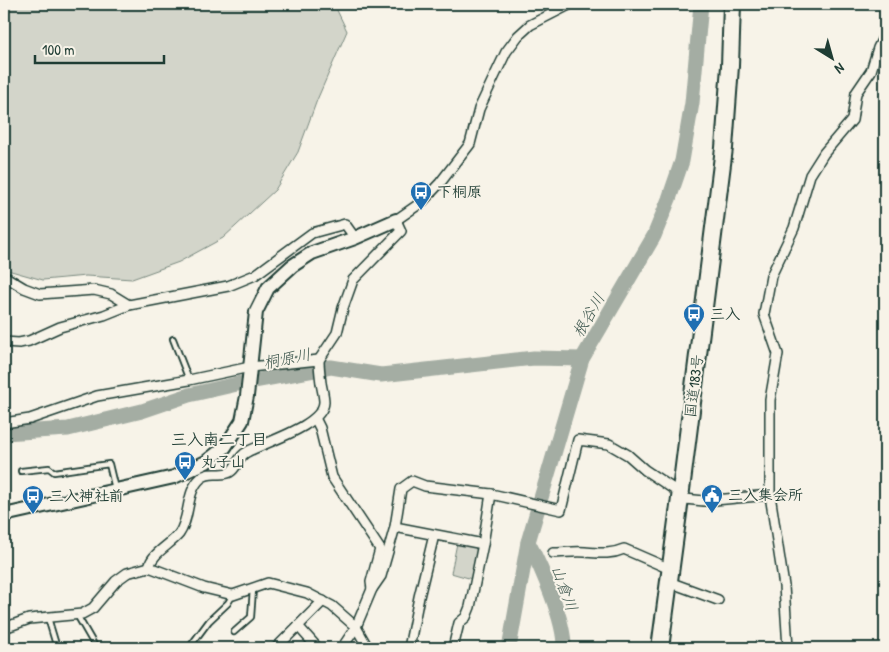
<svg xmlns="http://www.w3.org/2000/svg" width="889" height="652" viewBox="0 0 889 652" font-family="'Patrick Hand','Klee One',sans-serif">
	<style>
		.green { fill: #d3d5ca; stroke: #79897f }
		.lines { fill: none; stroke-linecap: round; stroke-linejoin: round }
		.river { stroke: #a4ada3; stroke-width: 15 }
		.lane-casing { stroke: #1f3d34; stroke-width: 8 }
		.street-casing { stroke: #1f3d34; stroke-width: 12 }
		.secondary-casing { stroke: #1f3d34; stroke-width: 16 }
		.highway-casing { stroke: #1f3d34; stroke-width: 20 }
		.lane { stroke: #f7f3e8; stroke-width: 4.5 }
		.street { stroke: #f7f3e8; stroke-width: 9 }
		.secondary { stroke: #f7f3e8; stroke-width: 12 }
		.highway { stroke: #f7f3e8; stroke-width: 16 }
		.labels { text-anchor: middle; stroke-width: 4; stroke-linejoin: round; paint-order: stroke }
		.poi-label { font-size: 15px; font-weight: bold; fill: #1f3d34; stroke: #f7f3e8; text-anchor: start }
		.street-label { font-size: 15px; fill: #1f3d34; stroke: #f7f3e8 }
		.water-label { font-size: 16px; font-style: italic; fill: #405950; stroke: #f7f3e8 }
		.neighbourhood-label { font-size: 16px; font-weight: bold; fill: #1f3d34; stroke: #f7f3e8 }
	</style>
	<rect width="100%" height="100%" fill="#f7f3e8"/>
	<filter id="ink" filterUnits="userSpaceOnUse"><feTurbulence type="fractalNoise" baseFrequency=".02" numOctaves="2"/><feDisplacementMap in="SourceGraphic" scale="10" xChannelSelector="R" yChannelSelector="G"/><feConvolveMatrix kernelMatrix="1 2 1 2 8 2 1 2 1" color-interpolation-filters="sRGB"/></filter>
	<g filter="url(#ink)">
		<g class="green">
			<path d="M4,4H334L347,31L317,100L298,152L275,190L223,238L179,262L132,279L86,276L43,280L4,269Z"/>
			<path d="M457,543L474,546L477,551L472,579L451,573Z"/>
		</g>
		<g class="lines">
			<g class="river">
				<path d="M4,433L68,429L142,411L189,395L237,384L331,367L381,375L534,358L582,359"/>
				<path d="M528,542C541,567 565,621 564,648"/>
				<path d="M509,648L528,542L582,359L654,236L669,199L682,161L692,103L701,4"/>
			</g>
			<g class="lane-casing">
				<g id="lane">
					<path d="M173,339L189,380"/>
					<path d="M21,471L49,468L54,472L109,464L115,489"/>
					<path d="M77,615L96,648"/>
					<path d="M48,618L57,648"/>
					<path d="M234,632L251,617L253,589"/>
					<path d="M189,648L209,621L228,603L233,595"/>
				</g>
			</g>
			<g class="street-casing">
				<g id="street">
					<path d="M4,276L24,288L40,294L94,290L111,294L129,305"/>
					<path d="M4,342L19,343L29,341L60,327L104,315L129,305L228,286L255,275L312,233L345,224L355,238"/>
					<path d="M315,418L320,428L332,477L380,549L371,582L372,589"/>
					<path d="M4,423L30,419L97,396L189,380L250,367L319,360"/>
					<path d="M395,527L483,544"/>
					<path d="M553,553C563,553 574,551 585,552C599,553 610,555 624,549L670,569"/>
					<path d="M149,567C152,553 170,545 179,534C191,517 185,492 201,478C210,470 221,477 230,472C238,467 237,457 247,452C265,442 323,426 324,402C324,396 322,389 321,383C320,375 319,368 319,360L337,333L343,308L353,280L401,231L396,220L422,202L440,183L470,144L479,109L506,52L518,36L530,25L571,4"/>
					<path d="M669,582L718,600"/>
					<path d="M298,626L315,645L313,648"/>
					<path d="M4,628L29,619L82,614L93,608L116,581L127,573L149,567L204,588L233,595L268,583L307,593L332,606L356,627L368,648"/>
					<path d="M276,648L323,601"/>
					<path d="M342,648L356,627L372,589L381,576L395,527L401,489L412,481L425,486L491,494L561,510L578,440L609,444L628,455L645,470L681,494L685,499L704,501L770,495"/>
					<path d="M409,648L419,597L434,535"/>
					<path d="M453,648L459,623L466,617L470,607L483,544L491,494"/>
					<path d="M788,648L784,586L770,495V400L778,354L764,314L771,276L794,228L810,175L824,153L852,120L856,93L871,71L878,48L885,34"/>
				</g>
			</g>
			<g class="secondary-casing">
				<path id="secondary" d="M4,515L174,477L206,462L225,447L242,421L247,396L256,312L268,288L292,266L312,253L355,238L396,220"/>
			</g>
			<g class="highway-casing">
				<path id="highway" d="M660,648L679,506L724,148L730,66L732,4"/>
			</g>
			<use href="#lane" class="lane"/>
			<use href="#street" class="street"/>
			<use href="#secondary" class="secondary"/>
			<use href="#highway" class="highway"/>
		</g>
	</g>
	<defs>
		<g id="bus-pin" transform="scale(1.125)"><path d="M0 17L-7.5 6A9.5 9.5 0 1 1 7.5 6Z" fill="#1f6fb2" stroke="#f7f3e8"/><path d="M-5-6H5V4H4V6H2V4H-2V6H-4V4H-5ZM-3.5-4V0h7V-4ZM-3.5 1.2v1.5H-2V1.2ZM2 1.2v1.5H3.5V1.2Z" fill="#fff"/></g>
		<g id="civic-pin" transform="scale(1.125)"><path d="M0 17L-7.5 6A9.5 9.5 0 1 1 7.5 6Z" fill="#1f6fb2" stroke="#f7f3e8"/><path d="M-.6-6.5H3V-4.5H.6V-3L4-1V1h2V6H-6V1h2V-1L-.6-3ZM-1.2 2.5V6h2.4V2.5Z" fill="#fff"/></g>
	</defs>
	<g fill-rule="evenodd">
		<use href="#bus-pin" x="421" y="192"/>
		<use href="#bus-pin" x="694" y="314"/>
		<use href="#bus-pin" x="185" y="462"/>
		<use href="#civic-pin" x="712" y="495"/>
		<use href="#bus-pin" x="33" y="496"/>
	</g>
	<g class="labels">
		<g class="poi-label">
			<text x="437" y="197">下桐原</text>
			<text x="710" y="319">三入</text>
			<text x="201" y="467">丸子山</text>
			<text x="728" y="500">三入集会所</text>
			<text x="49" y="501">三入神社前</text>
		</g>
		<g class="street-label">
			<text transform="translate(694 386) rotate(-83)" y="5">国道183号</text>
		</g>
		<g class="water-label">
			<text transform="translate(588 315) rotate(-60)" y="6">根谷川</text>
			<text transform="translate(287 358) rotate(-11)" y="6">桐原川</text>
			<text transform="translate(565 588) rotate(70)" y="6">山倉川</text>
		</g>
		<g class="neighbourhood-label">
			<text x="219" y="445">三入南二丁目</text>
		</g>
	</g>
	<rect width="889" height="652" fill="none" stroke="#f7f3e8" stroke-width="20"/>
	<rect x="10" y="10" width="869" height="632" fill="none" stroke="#1f3d34" stroke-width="2" filter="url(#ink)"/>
	<g transform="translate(832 58) rotate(143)" stroke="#f7f3e8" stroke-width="4" paint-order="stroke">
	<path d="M0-4L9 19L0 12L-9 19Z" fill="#1f3d34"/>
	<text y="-8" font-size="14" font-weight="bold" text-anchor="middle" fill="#1f3d34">N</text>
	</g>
	<path d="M35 55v8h129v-8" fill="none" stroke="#1f3d34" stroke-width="2.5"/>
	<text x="42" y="55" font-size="15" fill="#1f3d34" stroke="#f7f3e8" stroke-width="4" paint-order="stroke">100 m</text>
</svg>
